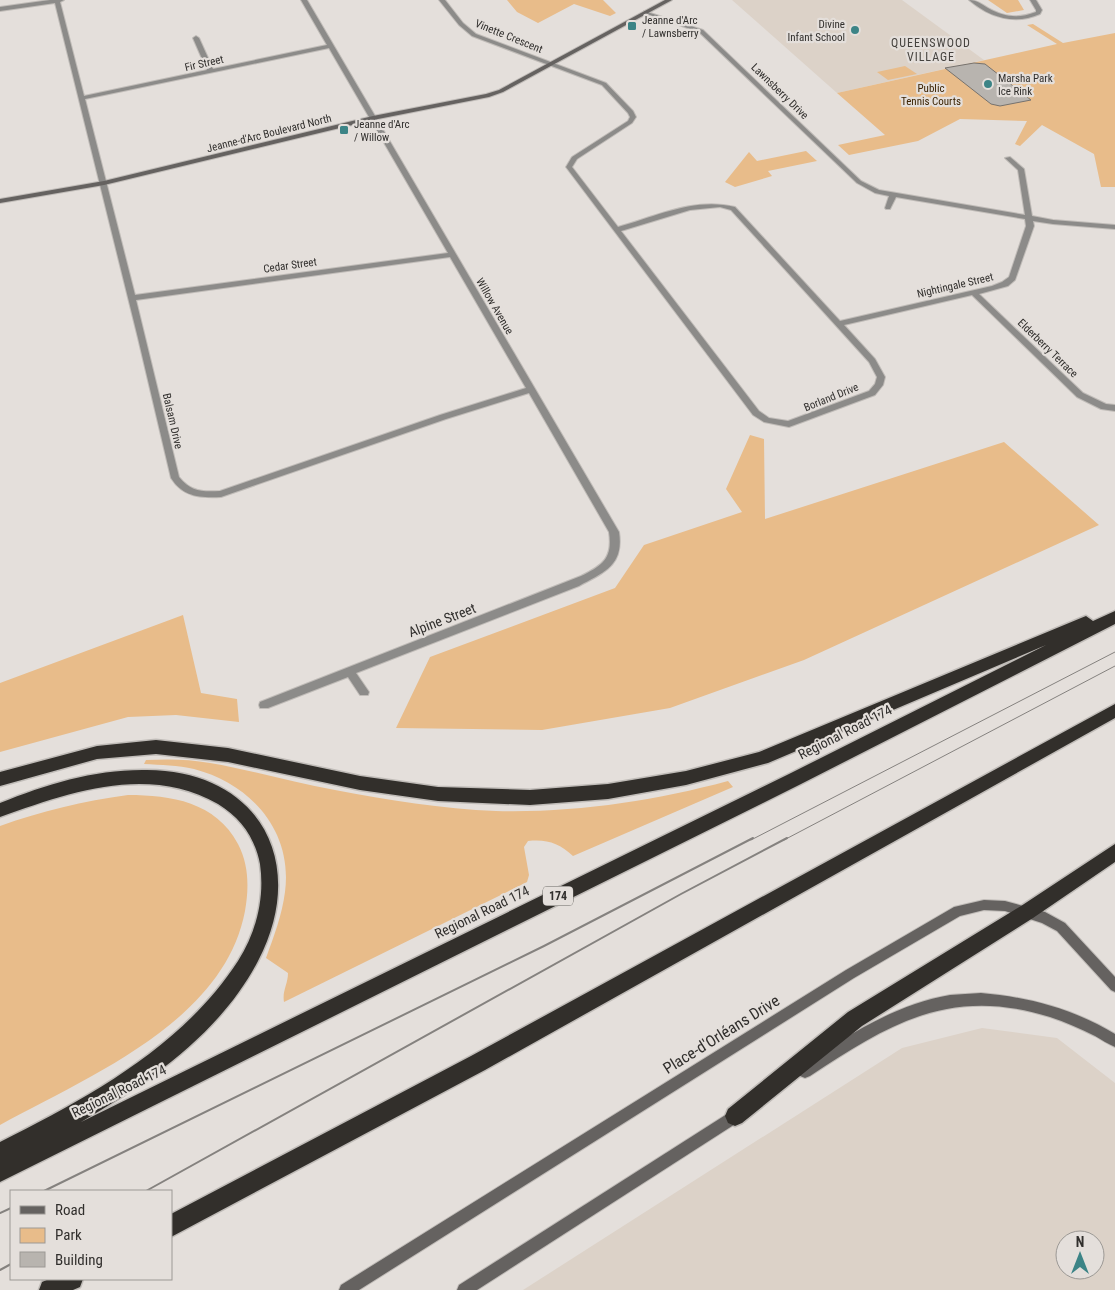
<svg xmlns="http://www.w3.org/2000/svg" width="1115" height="1290" viewBox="0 0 1115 1290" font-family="'Roboto Condensed',sans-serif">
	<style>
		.built { fill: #dcd2c8; fill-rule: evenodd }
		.green { fill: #e8bc8a }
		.building { fill: #b8b4af; stroke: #76726e }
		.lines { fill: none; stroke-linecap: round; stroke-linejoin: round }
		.street-casing { stroke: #c0bcb8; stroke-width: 2 }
		.secondary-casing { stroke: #c0bcb8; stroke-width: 2 }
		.highway-casing { stroke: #c0bcb8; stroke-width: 3 }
		.street { fill: #8c8b89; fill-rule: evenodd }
		.secondary { fill: #656260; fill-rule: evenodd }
		.highway { fill: #322f2b; fill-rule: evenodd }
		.tram-far1 { stroke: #85827f; stroke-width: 1 }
		.tram { stroke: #85827f; stroke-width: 2 }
		.poi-dot { fill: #3c8486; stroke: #e4dfdb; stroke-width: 2 }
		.labels { text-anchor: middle; stroke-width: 4.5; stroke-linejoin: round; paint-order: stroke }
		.far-poi-label { font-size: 11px; fill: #312f2d; stroke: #e4dfdb; text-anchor: start }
		.far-street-label { font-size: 11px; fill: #312f2d; stroke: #e4dfdb }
		.far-park-label { font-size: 11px; fill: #3b2302; stroke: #e4dfdb }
		.far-neighbourhood-label { font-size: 12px; letter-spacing: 1px; fill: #46433f; stroke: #e4dfdb }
		.shield { fill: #e4dfdb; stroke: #676461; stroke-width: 1 }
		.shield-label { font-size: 12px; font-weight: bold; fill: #312f2d }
		.street-label { font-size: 14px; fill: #312f2d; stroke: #e4dfdb }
		.near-street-label { font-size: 16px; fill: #312f2d; stroke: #e4dfdb }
	</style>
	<rect width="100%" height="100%" fill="#e4dfdb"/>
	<g class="built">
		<path d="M732,0H902L984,60L837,93Z"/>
		<path d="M982,1028L1057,1038L1115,1083V1290H523L902,1048ZM1065,1240H1095V1270H1065Z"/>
	</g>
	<g class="green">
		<path d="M507,0H603L616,13L610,16L574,4L538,23L517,12Z"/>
		<path d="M988,0H1018L1024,10L1007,13Z"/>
		<path d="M1033,24L1063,43L1115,33V187H1101L1094,154L1042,125L1020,146L1015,144L1027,121L960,119L918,141L849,155L838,145L885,135L837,93L1057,44L1027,25Z"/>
		<path d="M905,66L917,74L888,80L877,72Z"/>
		<path d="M806,151L817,161L768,171L772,176L735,187L725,182L749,152L757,161Z"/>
		<path d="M750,435L764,439L765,519L1004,442L1099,525L804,660L670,708L542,730L396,728L430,657L615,588L644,545L742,512L726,489Z"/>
		<path d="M183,615L201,693L237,699L239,722L176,715L128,717L0,752V683Z"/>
		<path d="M146,760C167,759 189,759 210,763C252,770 293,783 335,790C388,800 442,809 496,811C574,813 654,801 728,781L733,787L573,856C559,843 547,839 528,841L524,847L529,875L527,882L284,1002C282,991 288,984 288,973L266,958C274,936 282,915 285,892C293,831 251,784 194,769C178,765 161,765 144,764Z"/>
		<path d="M128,795C171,795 216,802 238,844C249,865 249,888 245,911C224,1022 89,1076 0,1125V826C42,811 83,801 128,795Z"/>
	</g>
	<path class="building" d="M974,63L985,64L1031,100L1000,106L991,104L945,68Z"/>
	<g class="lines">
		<g class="street-casing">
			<g id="street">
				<path d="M50,0H64L60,2L84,96L207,70L193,38L196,36L199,38L213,69L327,45L301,0H307L619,532C624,565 605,572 579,586L356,673L369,692L368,695H360L348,677L268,708H260L259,705L260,702L581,576C603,565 613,558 609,532L529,393L446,419L221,497C200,498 183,497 171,478L138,338L55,3L0,11V7ZM329,48L448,253L135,295L85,99ZM450,257L526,388L440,415L220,491C203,492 191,492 179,477L136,300Z"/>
				<path d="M439,0H445L463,23L476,34L606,83L633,111L636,117L632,123L577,159L572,167L618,227C657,216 695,197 735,207L840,321L992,286L1002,282L1009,277L1026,226L1025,219L896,197L890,209H886L885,208L889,196L875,193L857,183L699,32L644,13V11L703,30L861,181L879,190L1025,215L1018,170L1005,158L1010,157L1024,169L1032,216L1053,220L1115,225V229L1053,224L1033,221L1034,226L1015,280L1008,286L979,294L1083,393L1106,404L1115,405V411L1101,409L1077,397L972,295L844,325L875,359L885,377L883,385L875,395L789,427L764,422L753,415L566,167L572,157L628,121L630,117L628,113L602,85L472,36L459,25ZM720,207L731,210L869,362L877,377L875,384L869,391L788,421L769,418L759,411L621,231L690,210Z"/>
				<path d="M969,0C977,0 981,4 988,8C1004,17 1018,19 1036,12V10L1030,0H1036L1042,10L1040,14C1015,25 990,18 969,0Z"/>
			</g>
		</g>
		<g class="secondary-casing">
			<g id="secondary">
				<path d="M665,0H672L503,92L489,97L373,120L104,185L0,203V199L104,181L373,116L486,94L499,90Z"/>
				<path d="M984,900L1005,901L1045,912L1065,923L1115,977V992L1111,990L1057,931L1042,923L1005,911L984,910L960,916L854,978L359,1290H339L341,1285L846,970L954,907Z"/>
				<path d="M981,993C1028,997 1074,1009 1115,1034V1047C1108,1044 1102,1040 1095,1036C1081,1029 1065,1022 1050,1017C951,986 890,1023 810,1076L805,1078L800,1076L798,1071L800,1066C846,1037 895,1004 950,995C960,994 970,994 981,993Z"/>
				<path d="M738,1107L743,1109L745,1114L743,1119L477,1290H457L459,1285Z"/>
			</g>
		</g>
		<g class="highway-casing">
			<g id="highway">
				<path d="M1115,611V624L801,784L0,1182V1142C89,1097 182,1047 238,961C256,933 265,898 260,864C255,838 241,818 218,804C148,764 70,792 0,817V803C47,784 96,769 147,770C260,771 309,863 258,961C220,1034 149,1082 81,1122L789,774L1046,645L768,763L686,785L608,799L530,805L438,801L360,790L228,762L156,754L97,759L0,786V772L97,746L156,740L228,748L360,776L438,787L530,790L608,784L686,771L759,752L1081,618L1086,616L1093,621Z"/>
				<path d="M1115,704V718L485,1070L171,1237V1214L471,1056Z"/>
				<path d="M1115,844V862L1033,918L862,1026L742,1123L735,1126L728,1123L725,1116L728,1109L848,1012L1021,906Z"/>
				<path d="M49,1279H83L80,1287L73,1290H39L42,1282Z"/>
			</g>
		</g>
		<use href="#street" class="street"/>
		<use href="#secondary" class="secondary"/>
		<use href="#highway" class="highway"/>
		<g class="tram-far1">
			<path d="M751,840L1115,652"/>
			<path d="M784,840L1115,666"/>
		</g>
		<g class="tram">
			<path d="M44,1191L544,946L753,838"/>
			<path d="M146,1191L681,894L787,838"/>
			<path d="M0,1213L11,1208"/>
			<path d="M0,1270L11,1264"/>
		</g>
	</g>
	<g class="poi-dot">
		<rect x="627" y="21" width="10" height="10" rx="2.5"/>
		<circle cx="855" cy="30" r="5"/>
		<circle cx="988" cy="84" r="5"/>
		<rect x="339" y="125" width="10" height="10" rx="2.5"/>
	</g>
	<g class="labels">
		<g class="far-poi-label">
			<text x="642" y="24">Jeanne d'Arc<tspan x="642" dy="13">/ Lawnsberry</tspan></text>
			<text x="845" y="28" text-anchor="end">Divine<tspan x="845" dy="13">Infant School</tspan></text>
			<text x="998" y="82">Marsha Park<tspan x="998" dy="13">Ice Rink</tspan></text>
			<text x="354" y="128">Jeanne d'Arc<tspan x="354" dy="13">/ Willow</tspan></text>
		</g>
		<g class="far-street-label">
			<text transform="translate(509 36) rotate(22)" y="4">Vinette Crescent</text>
			<text transform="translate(204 63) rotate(-13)" y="4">Fir Street</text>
			<text transform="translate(780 91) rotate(44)" y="4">Lawnsberry Drive</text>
			<text transform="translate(269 133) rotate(-14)" y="4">Jeanne-d'Arc Boulevard North</text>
			<text transform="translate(290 265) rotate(-8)" y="4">Cedar Street</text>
			<text transform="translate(955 285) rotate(-13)" y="4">Nightingale Street</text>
			<text transform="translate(495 306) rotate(60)" y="4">Willow Avenue</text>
			<text transform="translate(1048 348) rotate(44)" y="4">Elderberry Terrace</text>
			<text transform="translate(831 397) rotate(-22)" y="4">Borland Drive</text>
			<text transform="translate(173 421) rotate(77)" y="4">Balsam Drive</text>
		</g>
		<g class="far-park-label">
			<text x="931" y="92">Public<tspan x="931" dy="13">Tennis Courts</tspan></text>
		</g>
		<g class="far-neighbourhood-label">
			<text x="931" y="47">QUEENSWOOD<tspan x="931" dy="14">VILLAGE</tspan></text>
		</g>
		<rect class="shield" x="543" y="886.5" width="30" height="19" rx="4"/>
		<g class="shield-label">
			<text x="558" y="900">174</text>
		</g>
		<g class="street-label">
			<text transform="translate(442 620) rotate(-21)" y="5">Alpine Street</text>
			<text transform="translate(845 732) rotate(-27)" y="5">Regional Road 174</text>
			<text transform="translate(482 912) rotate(-26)" y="5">Regional Road 174</text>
			<text transform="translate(119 1091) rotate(-26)" y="5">Regional Road 174</text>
		</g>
		<g class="near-street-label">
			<text transform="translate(721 1034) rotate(-32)" y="6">Place-d'Orléans Drive</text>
		</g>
	</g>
	<rect x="10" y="1190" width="162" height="90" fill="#e4dfdb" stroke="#9c9995"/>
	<rect x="20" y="1206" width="25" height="8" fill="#656260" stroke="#9c9995"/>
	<text x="55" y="1215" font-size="15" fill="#312f2d">Road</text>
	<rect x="20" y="1228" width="25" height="15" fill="#e8bc8a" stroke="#9c9995"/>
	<text x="55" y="1240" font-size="15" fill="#312f2d">Park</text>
	<rect x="20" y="1252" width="25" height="15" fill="#b8b4af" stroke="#9c9995"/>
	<text x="55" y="1265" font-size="15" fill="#312f2d">Building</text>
	<g transform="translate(1080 1255)"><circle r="24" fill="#e4dfdb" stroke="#9c9995"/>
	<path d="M0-4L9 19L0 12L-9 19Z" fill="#3c8486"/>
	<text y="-8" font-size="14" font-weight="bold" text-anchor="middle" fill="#312f2d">N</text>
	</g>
</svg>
